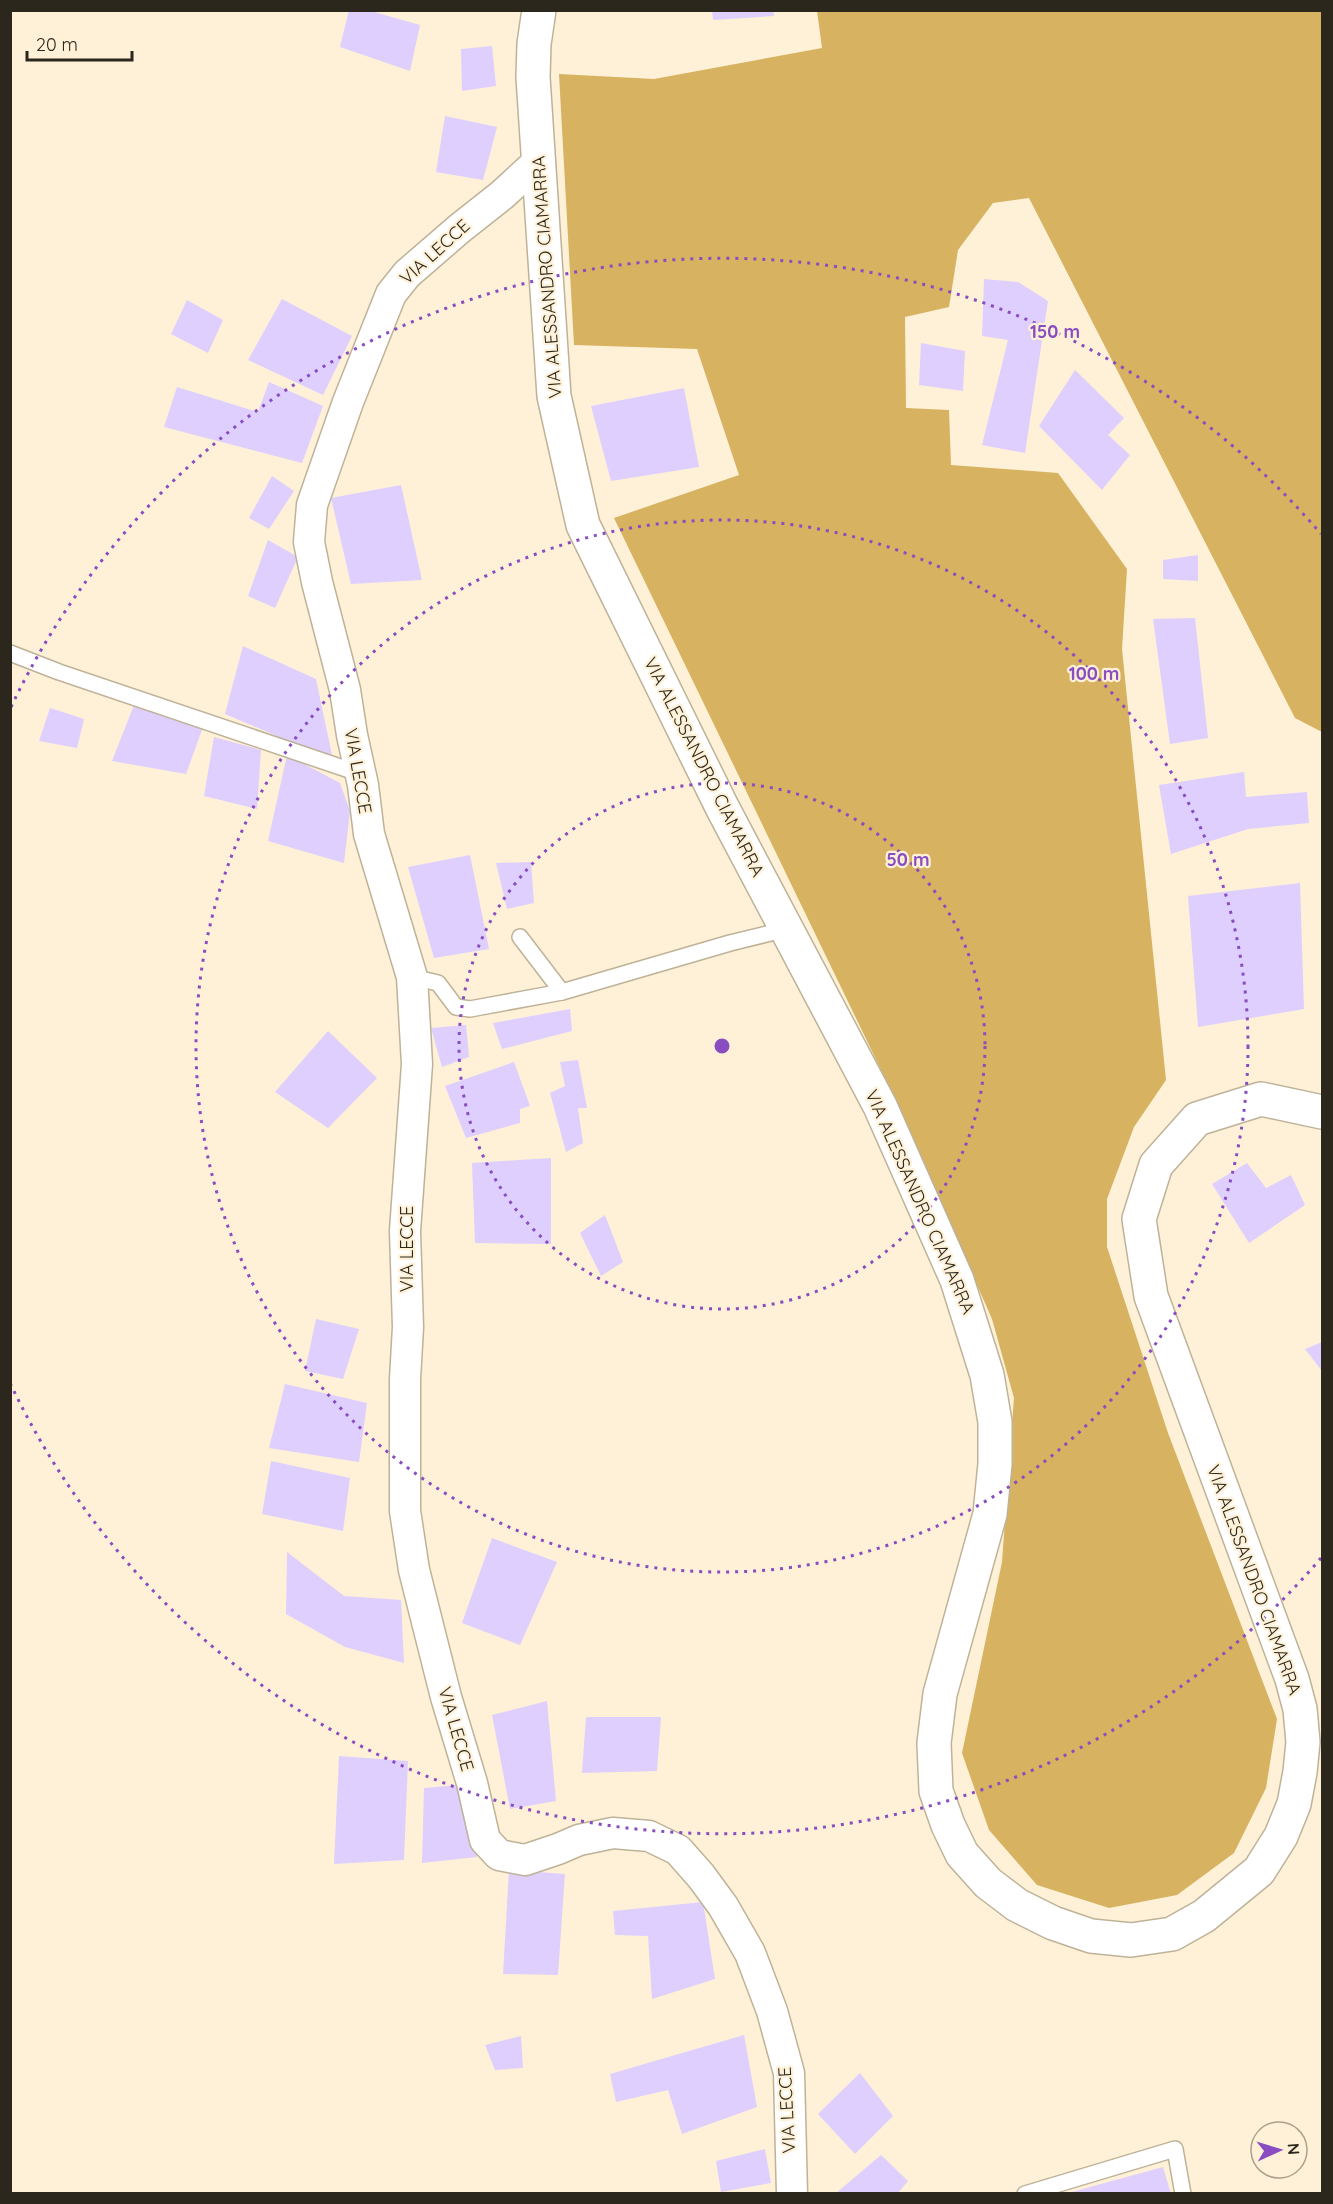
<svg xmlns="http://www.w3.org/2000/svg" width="1333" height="2204" viewBox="0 0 1333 2204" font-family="Quicksand,sans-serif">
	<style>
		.forest { fill: #d7b260 }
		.building { fill: #decffe }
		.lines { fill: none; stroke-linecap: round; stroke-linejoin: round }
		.service-casing { stroke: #beb298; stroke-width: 18 }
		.minor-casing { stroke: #beb298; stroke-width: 33 }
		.tertiary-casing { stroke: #beb298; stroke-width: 36 }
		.service { stroke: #fff; stroke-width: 15 }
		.minor { stroke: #fff; stroke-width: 30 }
		.tertiary { stroke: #fff; stroke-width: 33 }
		.ring { fill: none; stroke: #894cc1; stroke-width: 3; stroke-dasharray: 3 6 }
		.labels { text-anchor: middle; stroke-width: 4.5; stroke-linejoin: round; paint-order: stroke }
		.street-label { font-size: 18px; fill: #2b271d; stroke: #fef1d7 }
		.centre { fill: #894cc1; stroke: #fef1d7; stroke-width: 3 }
		.ring-label { font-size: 18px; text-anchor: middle; font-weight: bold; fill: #894cc1; stroke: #fef1d7; stroke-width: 4.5; stroke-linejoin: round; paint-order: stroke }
	</style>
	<rect width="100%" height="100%" fill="#fef1d7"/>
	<path class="forest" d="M817,11H1322V732L1295,718L1029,198L993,203L958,250L949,307L905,317L906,408L949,410L951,465L1058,473L1127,569L1122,649L1166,1080L1134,1127L1107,1199V1247L1168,1433L1277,1719L1266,1788L1234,1853L1177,1895L1109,1908L1037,1885L989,1830L962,1753L1002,1562L1014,1398L992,1319L898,1105L614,518L739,475L697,349L574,345L559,74L654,79L822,48Z"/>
	<g class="building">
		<path d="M349,10H367L420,25L410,71L340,47Z"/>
		<path d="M712,10H773L774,16L713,20Z"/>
		<path d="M492,46L496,86L462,91L461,49Z"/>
		<path d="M445,116L497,127L483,180L436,172Z"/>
		<path d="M984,279L1018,282L1048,301L1025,453L982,445L1008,340L982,336Z"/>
		<path d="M282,299L352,336L323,395L248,360Z"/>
		<path d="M187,300L223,320L208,353L171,334Z"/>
		<path d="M921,343L965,351L963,391L919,385Z"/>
		<path d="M1075,370L1124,418L1108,435L1130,455L1102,490L1039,426Z"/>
		<path d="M269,382L323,406L302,463L164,427L177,387L258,412Z"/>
		<path d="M684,388L699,467L611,481L591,406Z"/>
		<path d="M272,476L294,491L269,529L249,518Z"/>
		<path d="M401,485L422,580L351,584L331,498Z"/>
		<path d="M268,540L298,557L275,608L248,596Z"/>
		<path d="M1198,555V581L1163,579V560Z"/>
		<path d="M1195,618L1208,738L1170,744L1153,619Z"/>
		<path d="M243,646L316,679L333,760L225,714Z"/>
		<path d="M134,705L203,727L186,774L112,761Z"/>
		<path d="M50,708L84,719L77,748L39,741Z"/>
		<path d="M214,737L261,750L257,809L204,796Z"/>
		<path d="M287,755L340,783L350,811L344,863L268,841Z"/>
		<path d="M1244,772L1246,797L1307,792L1309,823L1248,829L1171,854L1159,785Z"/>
		<path d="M470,855L489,949L434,958L408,867Z"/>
		<path d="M531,862L534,903L507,909L496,863Z"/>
		<path d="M1300,883L1304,1009L1198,1027L1188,896Z"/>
		<path d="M570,1009L572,1031L502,1049L493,1023Z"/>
		<path d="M466,1025L469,1057L442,1067L431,1028Z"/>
		<path d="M328,1031L377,1078L328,1128L275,1092Z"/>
		<path d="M578,1060L587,1108H578L583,1143L566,1152L550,1093L565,1086L560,1062Z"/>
		<path d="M514,1062L530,1106L520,1109V1123L466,1138L445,1086Z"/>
		<path d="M551,1158V1244L475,1243L472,1163Z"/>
		<path d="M1247,1163L1266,1188L1291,1175L1305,1205L1249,1243L1212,1184Z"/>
		<path d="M605,1215L623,1262L601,1276L580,1233Z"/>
		<path d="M316,1319L359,1329L343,1379L305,1371Z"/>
		<path d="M1322,1342V1371L1305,1349Z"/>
		<path d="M285,1384L367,1403L359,1462L269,1448Z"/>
		<path d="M271,1461L350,1478L343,1531L262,1514Z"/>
		<path d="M492,1538L557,1562L520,1645L462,1623Z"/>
		<path d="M287,1552L344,1596L401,1600L404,1663L345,1647L286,1614Z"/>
		<path d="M547,1701L556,1801L510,1809L492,1715Z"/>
		<path d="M586,1717H661L657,1771L582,1773Z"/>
		<path d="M339,1756L408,1761L404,1860L334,1864Z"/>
		<path d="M458,1785L477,1857L422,1863L424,1788Z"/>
		<path d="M509,1870L565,1874L558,1975L503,1974Z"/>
		<path d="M703,1902L715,1979L652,1999L648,1936L615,1935L613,1911Z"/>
		<path d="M744,2035L757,2107L682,2134L668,2090L616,2102L610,2074Z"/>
		<path d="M521,2036L523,2068L495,2070L485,2045Z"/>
		<path d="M860,2073L893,2116L855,2154L818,2114Z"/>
		<path d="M765,2149L771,2183L721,2192L716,2161Z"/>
		<path d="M881,2155L908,2181L897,2194H835Z"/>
		<path d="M1163,2167L1171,2194H1068V2193Z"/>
	</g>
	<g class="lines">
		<g class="service-casing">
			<g id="service">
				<path d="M10,653L59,672L361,774"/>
				<path d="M520,937L562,992L730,943L787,929"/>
				<path d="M412,977L438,983L456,1007L470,1009L562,992"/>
				<path d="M1025,2194L1175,2149L1183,2194"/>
			</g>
		</g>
		<g class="minor-casing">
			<path id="minor" d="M539,161L502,195L459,229L407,274L391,294L348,402L312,505L309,542L317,582L345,690L352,735L363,785L369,834L412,977L417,1064L405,1231L408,1327L405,1379V1511L414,1570L446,1697L472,1783L485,1840L499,1855L525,1860L558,1849L579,1840L613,1833L649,1836L678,1850L701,1876L723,1906L750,1953L772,2011L789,2073L792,2194"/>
		</g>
		<g class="tertiary-casing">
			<path id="tertiary" d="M539,10L534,44L533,77L554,396L583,525L722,807L880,1106L957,1280L987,1375L995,1422V1464L990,1514L940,1694L934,1743L936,1791L948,1825L962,1854L988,1883L1017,1905L1053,1923L1091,1936L1131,1940L1172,1934L1204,1916L1259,1871L1281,1836L1294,1804L1300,1772L1303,1742L1300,1709L1292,1679L1151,1296L1139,1219L1156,1165L1197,1119L1261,1099L1322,1112"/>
		</g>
		<use href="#service" class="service"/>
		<use href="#minor" class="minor"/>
		<use href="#tertiary" class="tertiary"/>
	</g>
	<g class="ring">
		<circle cx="722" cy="1046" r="263"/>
		<circle cx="722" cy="1046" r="526"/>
		<path d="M1321 1558A788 788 0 0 1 11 1385M11 707A788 788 0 0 1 1321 534"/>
	</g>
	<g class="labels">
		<g class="street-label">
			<text transform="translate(435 252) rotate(-42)" y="6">VIA LECCE</text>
			<text transform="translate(547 277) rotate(-94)" y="6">VIA ALESSANDRO CIAMARRA</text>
			<text transform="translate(704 767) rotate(63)" y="6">VIA ALESSANDRO CIAMARRA</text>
			<text transform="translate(358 771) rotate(80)" y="6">VIA LECCE</text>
			<text transform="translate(920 1202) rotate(66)" y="6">VIA ALESSANDRO CIAMARRA</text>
			<text transform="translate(407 1249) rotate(-90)" y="6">VIA LECCE</text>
			<text transform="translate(1254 1580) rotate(70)" y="6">VIA ALESSANDRO CIAMARRA</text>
			<text transform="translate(456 1729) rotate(74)" y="6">VIA LECCE</text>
			<text transform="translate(787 2110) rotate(-93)" y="6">VIA LECCE</text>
		</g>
	</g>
	<circle cx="722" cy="1046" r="9" class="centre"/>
	<g class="ring-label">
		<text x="1055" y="338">150 m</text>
		<text x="1094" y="680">100 m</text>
		<text x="908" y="866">50 m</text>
	</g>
	<rect width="1333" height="2204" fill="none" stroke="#2b271d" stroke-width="24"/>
	<g transform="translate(1279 2150) rotate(86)"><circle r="28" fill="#fef1d7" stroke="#aaa08d" stroke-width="1.5"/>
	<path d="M0-4.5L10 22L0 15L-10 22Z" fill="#894cc1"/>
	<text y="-9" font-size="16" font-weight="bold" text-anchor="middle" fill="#2b271d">N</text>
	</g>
	<path d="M27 51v9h105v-9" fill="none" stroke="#2b271d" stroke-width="3"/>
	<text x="36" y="51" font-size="18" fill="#2b271d" stroke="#fef1d7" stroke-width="4.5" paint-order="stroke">20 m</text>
</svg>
